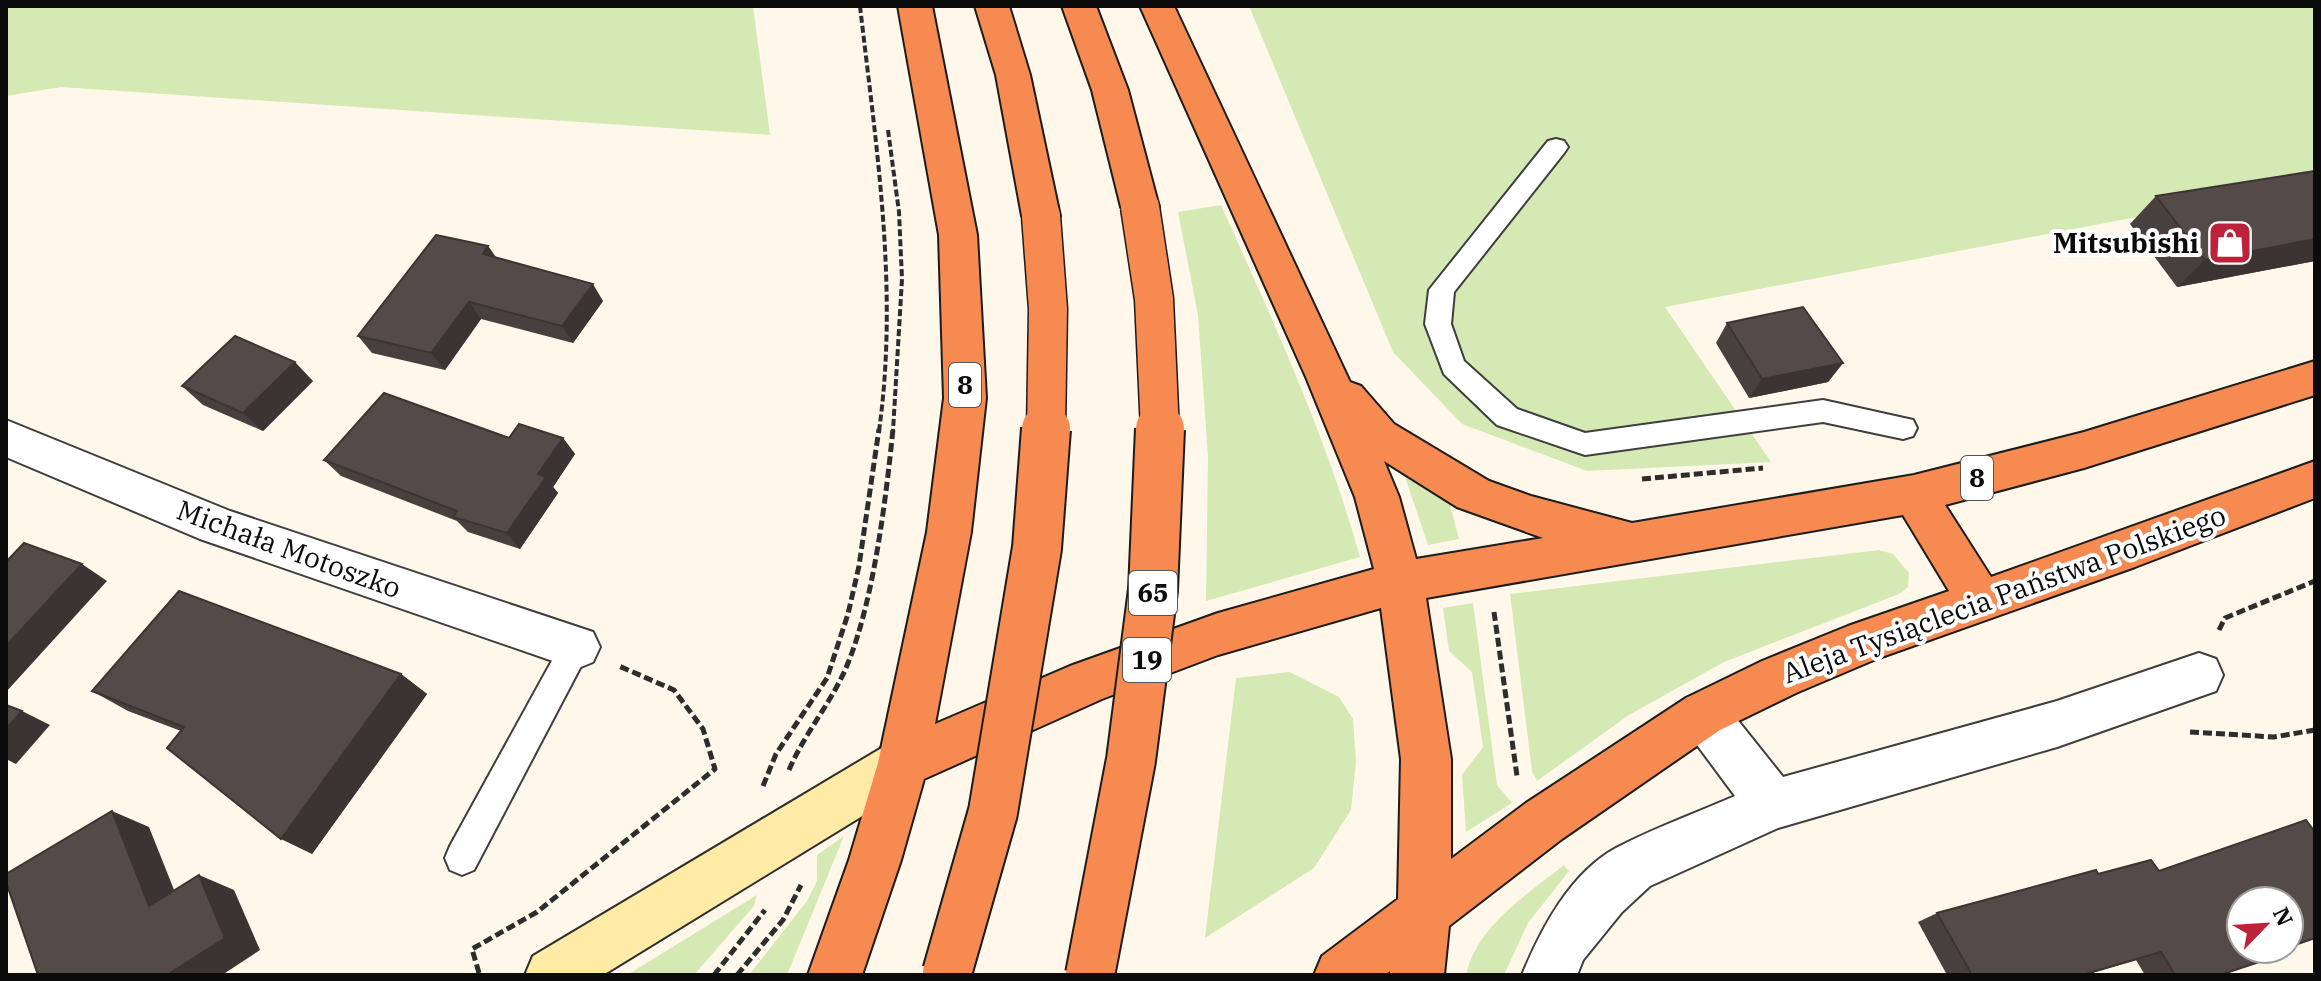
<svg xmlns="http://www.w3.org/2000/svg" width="2321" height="981" viewBox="0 0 2321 981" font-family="'IBM Plex Serif',serif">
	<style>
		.green { fill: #d5e9b4 }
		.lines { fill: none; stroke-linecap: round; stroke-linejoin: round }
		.lane-casing { stroke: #3e3e3e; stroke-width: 4 }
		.street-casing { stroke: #3e3e3e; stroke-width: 4 }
		.secondary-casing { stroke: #2d2d2d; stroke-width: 4 }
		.highway-casing { stroke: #1c1c1c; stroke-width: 4 }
		.path-far1 { stroke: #2d2d2d; stroke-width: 4; stroke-dasharray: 7 3; stroke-linecap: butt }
		.path { stroke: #2d2d2d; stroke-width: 5; stroke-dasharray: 9 4; stroke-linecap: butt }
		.lane { fill: #fff; fill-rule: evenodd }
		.street { fill: #fff; fill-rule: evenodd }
		.secondary { fill: #ffeba5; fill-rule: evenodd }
		.highway { fill: #f68a51; fill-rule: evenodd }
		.highway-bridge-far1-casing { stroke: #1c1c1c; stroke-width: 41; stroke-linecap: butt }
		.highway-bridge-casing { stroke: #1c1c1c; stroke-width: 52; stroke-linecap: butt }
		.highway-bridge-far1 { stroke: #f68a51; stroke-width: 38 }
		.highway-bridge { stroke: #f68a51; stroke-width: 48 }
		.wall { fill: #48403e }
		.shaded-wall { fill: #3b3432 }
		.building { fill: #544b48; stroke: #3b3432; stroke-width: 2 }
		.labels { text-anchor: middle; stroke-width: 8; stroke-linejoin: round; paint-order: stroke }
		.shield { fill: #fff; stroke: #545454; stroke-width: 2 }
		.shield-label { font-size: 26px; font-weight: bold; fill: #0b0b0b }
		.poi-label { font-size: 28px; font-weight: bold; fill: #0b0b0b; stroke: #fff; text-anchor: end }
		.street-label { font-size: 28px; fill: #0b0b0b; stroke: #fff }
	</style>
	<rect width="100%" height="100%" fill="#fff8ea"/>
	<g class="green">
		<path d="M6,6H753L770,135L61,87L6,96Z"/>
		<path d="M1249,6H2315V183L1665,307L1771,462L1587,471L1462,424L1393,352Z"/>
		<path d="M1221,205C1273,321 1326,435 1360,557L1206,601L1208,457L1198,315L1178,212Z"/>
		<path d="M1405,477L1449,501L1459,539L1428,545Z"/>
		<path d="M1879,550L1893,554L1909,573L1908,587L1899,594L1724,662L1629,715L1537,781L1532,771L1510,594Z"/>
		<path d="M1473,603L1497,785L1512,803L1466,832L1462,775L1483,747L1472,672L1449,651L1443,608Z"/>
		<path d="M1290,672L1339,697L1353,719L1356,762L1351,810L1314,868L1205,938L1236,678Z"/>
		<path d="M844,836L787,975H749L807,901L817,881V855Z"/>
		<path d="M1564,865L1569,871L1528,923L1504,975H1466C1476,927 1527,894 1564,865Z"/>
		<path d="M757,895L754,906L694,975H627Z"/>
	</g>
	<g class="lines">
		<g class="lane-casing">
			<g id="lane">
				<path d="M1556,139L1564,141L1568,147L1564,153L1454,292L1451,324L1464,361L1517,409L1585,433L1823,400L1913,420L1917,428L1913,436L1903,439L1823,422L1585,455L1497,425L1444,374L1425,324L1429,290L1548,141Z"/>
				<path d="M576,633L587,637L591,647L474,870L462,875L450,870L445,858L450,846L565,637Z"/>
			</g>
		</g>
		<g class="street-casing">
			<g id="street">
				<path d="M6,420L230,511L593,632L600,647L593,662L576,669L200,539L6,457Z"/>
				<path d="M2199,653L2216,659L2223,675L2216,691L2057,747L1778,828L1650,886L1622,912L1583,960L1577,975H1522C1541,929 1570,873 1616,848C1654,828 1696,813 1735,796L1686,730L1679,714L1686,698L1703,691L1720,698L1783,777L2057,701Z"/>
			</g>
		</g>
		<g class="secondary-casing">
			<path id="secondary" d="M903,739L921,746L928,763L921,780L603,975H525L533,956L885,746Z"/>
		</g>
		<g class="highway-casing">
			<g id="highway">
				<path d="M898,6H932L977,235L986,398L971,532L935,724L1070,666L1218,613L1374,569L1355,497L1306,377L1140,6H1174L1350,382L1361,386L1394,424L1489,481L1531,496L1632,523L1914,475L2084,432L2315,361V395L2084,468L1945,505L1991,577L2315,461V498L2135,567L1876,659L1796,693L1720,730L1562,839L1449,926L1444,975H1390V971L1385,975H1314L1322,956L1398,899L1401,759L1381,608L1218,655L1102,699L924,779L901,860L862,975H808L849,860L878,763L927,532L944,398L939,235ZM1384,461L1457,507L1543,538L1416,559L1399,497ZM1903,515L1949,591L1848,626L1762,661L1686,698L1526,803L1451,859V759L1426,598Z"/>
				<path d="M975,6H1009L1030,75L1060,216L1054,226L1041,230L1028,226L1022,216L996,75Z"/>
				<path d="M1062,6H1096L1128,90L1159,207L1153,217L1140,221L1127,217L1121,207L1092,90Z"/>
			</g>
		</g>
		<g class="path-far1">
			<path d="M860,6C876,146 899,289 879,431"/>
			<path d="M888,130L899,212L902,279L893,431"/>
		</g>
		<g class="path">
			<path d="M1642,479L1763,468"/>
			<path d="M1494,612L1517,776"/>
			<path d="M2219,630L2225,618L2315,581"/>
			<path d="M2190,732L2274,737L2315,730"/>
			<path d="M789,770C805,732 833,701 848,663C874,599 886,498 893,429"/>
			<path d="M763,786L776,754L827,678L848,614L859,566L879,429"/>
			<path d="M479,973L472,949L537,912L715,769L703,729L674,690L619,666"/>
			<path d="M714,975L765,910"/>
			<path d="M737,975L783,920L801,885"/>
		</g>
		<use href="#lane" class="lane"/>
		<use href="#street" class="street"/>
		<use href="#secondary" class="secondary"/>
		<use href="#highway" class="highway"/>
		<g class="highway-bridge-far1-casing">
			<g id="highway-bridge-far1">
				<path d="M1140,207L1154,299L1160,431"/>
				<path d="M1041,216L1048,309L1046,431"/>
			</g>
		</g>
		<g class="highway-bridge-casing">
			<g id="highway-bridge">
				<path d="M947,973L993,812L1037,548L1046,429"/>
				<path d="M1090,975L1131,760L1153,590L1160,429"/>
			</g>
		</g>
		<use href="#highway-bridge-far1" class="highway-bridge-far1"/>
		<use href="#highway-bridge" class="highway-bridge"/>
	</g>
	<g class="wall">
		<path d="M2315,171V261L2177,287L2130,224L2156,196Z"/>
		<path d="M488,246L496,257L603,301L573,343L481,319L445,370L372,353L358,336Z"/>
		<path d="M1727,323L1843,363L1828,382L1749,398L1716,343Z"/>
		<path d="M313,381L263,431L203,405L182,386Z"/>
		<path d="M563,438L575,454L553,487L558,493L520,549L468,532L457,521L341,476L324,460Z"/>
		<path d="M401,674L427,694L312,854L181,731L128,711L92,691Z"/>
		<path d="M2098,874L2289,947L2226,973L2227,975H2145L2136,960L2085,975H1947L1918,922L1937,913Z"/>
	</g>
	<g class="shaded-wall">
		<path d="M2315,239V261L2177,287L2205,260Z"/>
		<path d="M488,246L500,264L483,254Z"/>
		<path d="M593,284L603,301L573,343L562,326Z"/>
		<path d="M469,302L481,319L445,370L431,353Z"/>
		<path d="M295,362L313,381L263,431L243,413Z"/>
		<path d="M1843,363L1828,382L1749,398L1762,379Z"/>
		<path d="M563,438L575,454L553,487L558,493L520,549L507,533L538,474Z"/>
		<path d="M82,564L107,581L6,692V646Z"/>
		<path d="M401,674L427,694L312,854L281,839Z"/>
		<path d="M22,711L50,725L16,764L6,759V729Z"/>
		<path d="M112,811L149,827L186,920L149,906Z"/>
		<path d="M199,875L234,890L260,950L222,975H167Z"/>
	</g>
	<g class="building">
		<path d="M2315,171V239L2205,260L2156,196Z"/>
		<path d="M436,235L488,246L483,254L593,284L562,326L469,302L431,353L358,336Z"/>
		<path d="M1803,307L1843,363L1762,379L1727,323Z"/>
		<path d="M235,336L295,362L243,413L182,386Z"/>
		<path d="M384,393L509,438L519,424L563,438L538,474L546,477L507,533L453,517L457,511L324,460Z"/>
		<path d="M24,543L82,564L6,646V562Z"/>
		<path d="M179,591L401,674L281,839L167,748L184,727L92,691Z"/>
		<path d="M6,705L22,711L6,729Z"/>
		<path d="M112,811L149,906L199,875L225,938L167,975H38L6,882V874Z"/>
		<path d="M2306,820L2315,832V938L2289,947V901H2241V949H2283L2286,953L2226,973L2227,975H2175L2161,952L2082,975H1972L1937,913L2096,870L2098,874L2151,860L2159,871Z"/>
	</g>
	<defs>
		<g id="shop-square" transform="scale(2.3)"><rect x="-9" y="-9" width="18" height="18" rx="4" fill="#bc233b" stroke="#fff"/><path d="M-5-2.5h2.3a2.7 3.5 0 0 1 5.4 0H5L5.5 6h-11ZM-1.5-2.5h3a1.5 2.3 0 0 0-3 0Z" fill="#fff"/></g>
	</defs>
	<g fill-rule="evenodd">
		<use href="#shop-square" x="2230" y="243"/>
	</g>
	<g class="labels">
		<g class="shield">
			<rect x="949" y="363" width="32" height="44" rx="6"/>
			<rect x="1961" y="456" width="32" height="44" rx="6"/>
			<rect x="1129" y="571" width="48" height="44" rx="6"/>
			<rect x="1123" y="638" width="48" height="44" rx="6"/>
		</g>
		<g class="shield-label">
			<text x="965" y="394">8</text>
			<text x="1977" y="487">8</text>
			<text x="1153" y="602">65</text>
			<text x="1147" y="669">19</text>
		</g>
		<g class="poi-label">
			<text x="2199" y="253">Mitsubishi</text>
		</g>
		<g class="street-label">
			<text transform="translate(289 549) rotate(20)" y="10">Michała Motoszko</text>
			<text transform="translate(2004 594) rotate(-20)" y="10">Aleja Tysiąclecia Państwa Polskiego</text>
		</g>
	</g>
	<rect width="2321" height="981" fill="none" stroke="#0b0b0b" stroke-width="16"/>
	<g transform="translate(2265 925) rotate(65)"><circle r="38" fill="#ffffff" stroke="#9d9d9d" stroke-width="2"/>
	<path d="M0-6L14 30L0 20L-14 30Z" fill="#bc233b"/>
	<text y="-12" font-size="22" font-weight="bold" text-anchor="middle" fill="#0b0b0b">N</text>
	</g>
</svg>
